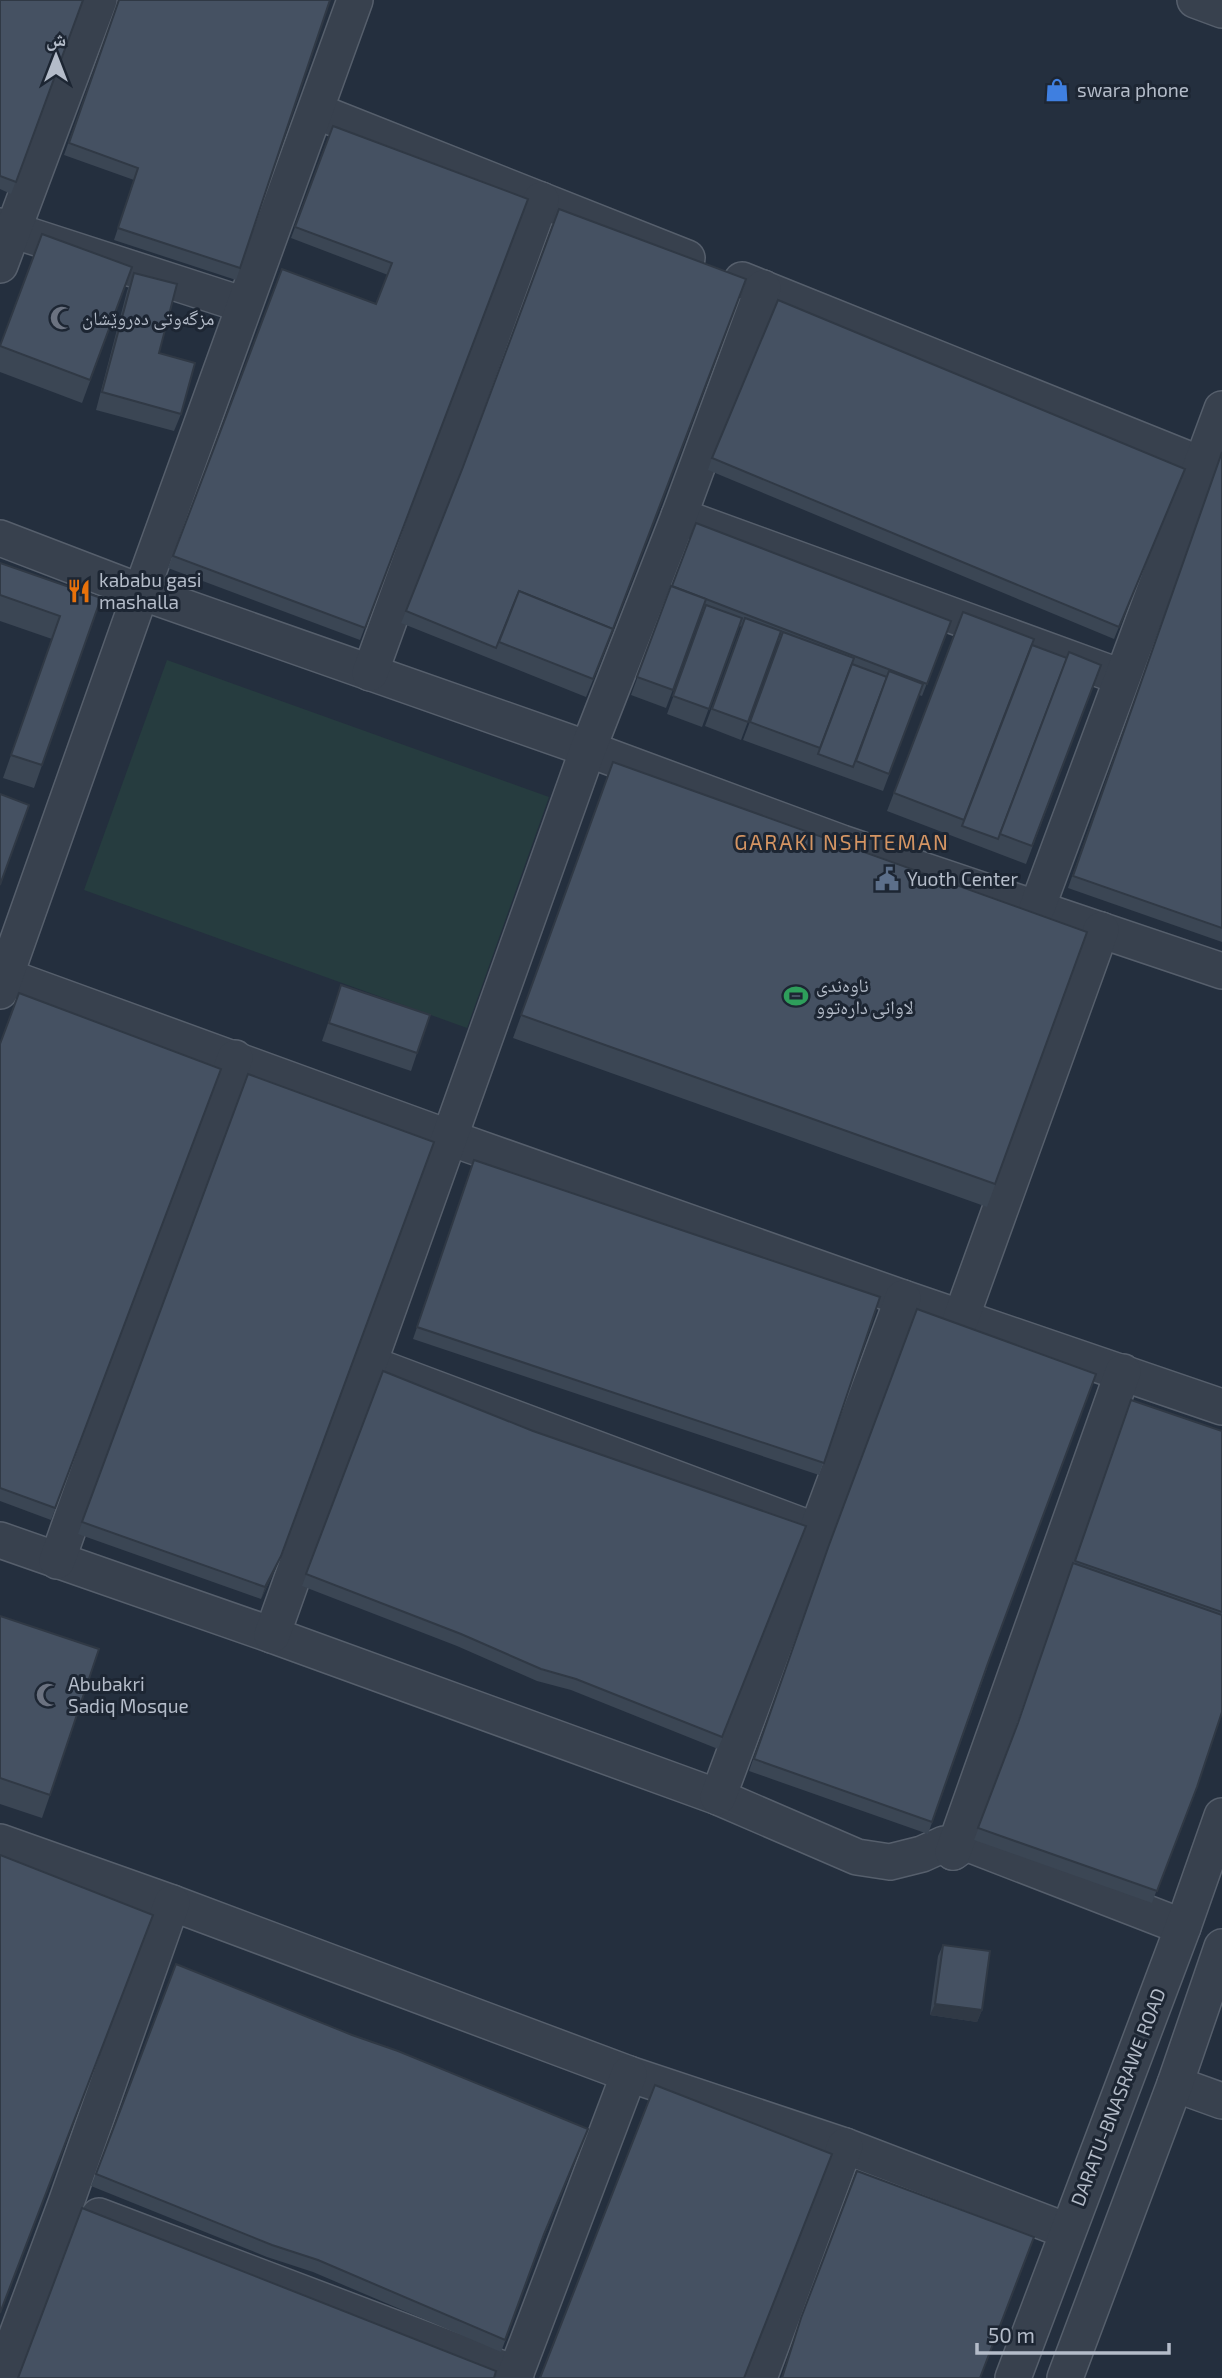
<svg xmlns="http://www.w3.org/2000/svg" width="1222" height="2378" viewBox="0 0 1222 2378" font-family="'Exo 2','Noto Naskh Arabic',sans-serif">
	<style>
		.green { fill: #263c3f }
		.lines { fill: none; stroke-linecap: round; stroke-linejoin: round }
		.minor-casing { stroke: #565f6c; stroke-width: 38 }
		.minor { stroke: #38414e; stroke-width: 35 }
		.wall { fill: #3b4654 }
		.shaded-wall { fill: #303945 }
		.building { fill: #455162; stroke: #303945; stroke-width: 2 }
		.labels { text-anchor: middle; stroke-width: 6; stroke-linejoin: round; paint-order: stroke }
		.poi-label { font-size: 19px; fill: #b4bcc9; stroke: #1d2633; text-anchor: start }
		.street-label { font-size: 19px; fill: #b4bcc9; stroke: #1d2633 }
		.neighbourhood-label { font-size: 21px; letter-spacing: 2px; fill: #d59563; stroke: #1d2633 }
	</style>
	<rect width="100%" height="100%" fill="#242f3e"/>
	<path class="green" d="M167,660L549,797L467,1028L84,890Z"/>
	<g class="lines">
		<g class="minor-casing">
			<g id="minor">
				<path d="M1195,0L1222,10"/>
				<path d="M316,111L687,258"/>
				<path d="M0,226L244,305"/>
				<path d="M0,265L99,0"/>
				<path d="M742,280L1200,464"/>
				<path d="M679,516L1110,673"/>
				<path d="M0,538L141,592L588,749L842,843L1222,971"/>
				<path d="M370,673L541,200"/>
				<path d="M1037,908L1222,409"/>
				<path d="M5,976L450,1138L903,1298L1222,1407"/>
				<path d="M0,991L141,592L355,0"/>
				<path d="M961,1318L1101,930"/>
				<path d="M370,1364L816,1531"/>
				<path d="M0,1540L272,1635L718,1797L857,1857L890,1862L922,1854L944,1844L953,1852L966,1843L1183,1927"/>
				<path d="M57,1561L235,1058"/>
				<path d="M272,1635L588,749L679,516L763,288"/>
				<path d="M718,1797L903,1298"/>
				<path d="M0,1842L172,1903L629,2074L845,2146L1067,2231"/>
				<path d="M953,1852L1123,1372"/>
				<path d="M1175,2084L1222,2101"/>
				<path d="M99,2216L516,2374"/>
				<path d="M1,2378L66,2203L172,1903"/>
				<path d="M514,2378L629,2074"/>
				<path d="M759,2378L845,2146"/>
				<path d="M1013,2378L1183,1927L1222,1816"/>
				<path d="M1065,2378L1175,2084L1222,1947"/>
			</g>
		</g>
		<use href="#minor" class="minor"/>
	</g>
	<g class="wall">
		<path d="M0,0H83L11,194L0,189Z"/>
		<path d="M119,0H330L236,280L114,240L134,180L64,155Z"/>
		<path d="M333,126L528,199L360,640L168,568L282,269L376,304L388,275L291,238Z"/>
		<path d="M132,267L82,403L0,372V345Z"/>
		<path d="M134,273L159,353L181,414L174,431L96,410L127,291Z"/>
		<path d="M1222,452V942L1068,888Z"/>
		<path d="M712,458L1185,469L1114,639L708,470Z"/>
		<path d="M0,563L101,598L34,788L3,778L52,639L0,621Z"/>
		<path d="M671,586L951,621L922,696L919,695L883,791L743,740L780,642L778,641L741,740L705,726L742,627L739,626L702,727L667,714L704,612H702L666,708L631,695Z"/>
		<path d="M406,611L607,646L586,697L401,623Z"/>
		<path d="M963,612L1032,645L1067,658L1101,665L1026,864L887,811Z"/>
		<path d="M613,762L1087,932L987,1207L513,1038Z"/>
		<path d="M341,985L417,1053L411,1071L322,1041Z"/>
		<path d="M0,1044L221,1069L51,1520L0,1501Z"/>
		<path d="M248,1074L276,1568L261,1599L78,1534Z"/>
		<path d="M474,1160L880,1297L819,1475L413,1339Z"/>
		<path d="M383,1371L533,1431L806,1526L718,1749L571,1690L537,1681L457,1646L302,1586Z"/>
		<path d="M1131,1400L1222,1431V1712L1152,1903L974,1840L1016,1730Z"/>
		<path d="M825,1557L987,1668L928,1834L749,1771Z"/>
		<path d="M0,1616L50,1795L42,1818L0,1804Z"/>
		<path d="M943,1945L982,2010L977,2022L930,2015L938,1956Z"/>
		<path d="M176,1964L588,2129L540,2246L501,2352L313,2272L267,2257L91,2186Z"/>
	</g>
	<g class="shaded-wall">
		<path d="M1185,469L1180,480L1114,639L1119,627Z"/>
		<path d="M434,1142L276,1568L261,1599L265,1587Z"/>
		<path d="M935,2004L982,2010L977,2022L930,2015Z"/>
	</g>
	<g class="building">
		<path d="M0,0H83L16,182L0,176Z"/>
		<path d="M119,0H330L240,268L118,228L138,168L69,143Z"/>
		<path d="M333,126L528,199L365,628L173,556L282,269L376,304L392,263L295,227Z"/>
		<path d="M559,209L746,279L611,634L613,629L519,591L496,648L406,611L463,467Z"/>
		<path d="M42,234L132,267L90,380L0,346Z"/>
		<path d="M134,273L177,284L159,353L195,363L181,414L102,392Z"/>
		<path d="M778,300L1185,469L1119,627L712,458Z"/>
		<path d="M1222,452V928L1073,876Z"/>
		<path d="M696,523L951,621L927,684L672,586Z"/>
		<path d="M0,563L101,598L42,765L11,755L60,616L0,595Z"/>
		<path d="M671,586L706,599L673,690L637,677Z"/>
		<path d="M519,591L613,629L593,679L499,642Z"/>
		<path d="M706,605L742,618L709,709L673,696Z"/>
		<path d="M963,612L1034,639L964,820L894,793Z"/>
		<path d="M745,618L781,631L748,722L712,709Z"/>
		<path d="M783,632L854,658L820,748L750,722Z"/>
		<path d="M1032,645L1067,658L998,839L962,826Z"/>
		<path d="M1069,652L1101,665L1032,846L1000,834Z"/>
		<path d="M852,664L887,677L853,767L818,754Z"/>
		<path d="M889,671L923,684L889,774L856,761Z"/>
		<path d="M613,762L1087,932L995,1184L521,1015Z"/>
		<path d="M0,794L29,805L0,885Z"/>
		<path d="M341,985L430,1015L417,1053L329,1023Z"/>
		<path d="M19,993L221,1069L55,1508L0,1488V1044Z"/>
		<path d="M248,1074L434,1142L281,1556L265,1587L82,1522Z"/>
		<path d="M474,1160L880,1297L824,1463L417,1327Z"/>
		<path d="M917,1309L1096,1374L988,1663L932,1822L754,1759L829,1545Z"/>
		<path d="M383,1371L533,1431L806,1526L722,1737L576,1679L541,1669L461,1634L306,1574Z"/>
		<path d="M1131,1400L1222,1431V1612L1075,1561Z"/>
		<path d="M1073,1563L1222,1615V1712L1197,1787L1157,1891L978,1828L1018,1723Z"/>
		<path d="M0,1616L99,1649L50,1795L0,1778Z"/>
		<path d="M0,1855L153,1915L0,2313Z"/>
		<path d="M943,1945L990,1951L982,2010L935,2004Z"/>
		<path d="M176,1964L352,2035L398,2051L588,2129L544,2234L505,2340L318,2260L272,2245L96,2174Z"/>
		<path d="M655,2085L832,2154L744,2378H540Z"/>
		<path d="M857,2171L1034,2237L980,2378H782L801,2318Z"/>
		<path d="M82,2208L496,2371L494,2378H18Z"/>
	</g>
	<defs>
		<g id="shop-bare" transform="scale(1.89)"><path d="M-5-2.5h2.3a2.7 3.5 0 0 1 5.4 0H5L5.5 6h-11ZM-1.5-2.5h3a1.5 2.3 0 0 0-3 0Z" fill="#3f7fe0" stroke="#1d2633" stroke-width="2.5" paint-order="stroke"/></g>
		<g id="mosque-bare" transform="scale(1.89)"><path d="M3.5-4.9A6 6 0 1 0 3.5 4.9A5 5 0 1 1 3.5-4.9Z" fill="#6b7280" stroke="#1d2633" stroke-width="2.5" paint-order="stroke"/></g>
		<g id="restaurant-bare" transform="scale(1.89)"><path d="M-5-6h1v4h1v-4h1v4h1v-4h1v5L-1.5 .5V6h-2V.5L-5-1ZM5-6V6H3V1.5H1.5Q1.5-4 5-6Z" fill="#e8710a" stroke="#1d2633" stroke-width="2.5" paint-order="stroke"/></g>
		<g id="civic-bare" transform="scale(1.89)"><path d="M-.6-6.5H3V-4.5H.6V-3L4-1V1h2V6H-6V1h2V-1L-.6-3ZM-1.2 2.5V6h2.4V2.5Z" fill="#5c6f8a" stroke="#1d2633" stroke-width="2.5" paint-order="stroke"/></g>
		<g id="stadium-bare" transform="scale(1.89)"><path d="M0-5a6.5 5 0 1 0 0 10a6.5 5 0 1 0 0-10ZM-3.5-1.8h7v3.6h-7Z" fill="#2e9e5b" stroke="#1d2633" stroke-width="2.5" paint-order="stroke"/></g>
	</defs>
	<g fill-rule="evenodd">
		<use href="#shop-bare" x="1057" y="90"/>
		<use href="#mosque-bare" x="62" y="318"/>
		<use href="#restaurant-bare" x="79" y="591"/>
		<use href="#civic-bare" x="887" y="879"/>
		<use href="#stadium-bare" x="796" y="996"/>
		<use href="#mosque-bare" x="48" y="1695"/>
	</g>
	<g class="labels">
		<g class="poi-label">
			<text x="1077" y="97">swara phone</text>
			<text x="82" y="325">مزگەوتی دەروێشان</text>
			<text x="99" y="587">kababu gasi<tspan x="99" dy="22">mashalla</tspan></text>
			<text x="907" y="886">Yuoth Center</text>
			<text x="816" y="992">ناوەندی<tspan x="816" dy="22">لاوانی دارەتوو</tspan></text>
			<text x="68" y="1691">Abubakri<tspan x="68" dy="22">Sadiq Mosque</tspan></text>
		</g>
		<g class="street-label">
			<text transform="translate(1118 2097) rotate(-69)" y="7">DARATU-BNASRAWE ROAD</text>
		</g>
		<g class="neighbourhood-label">
			<text x="842" y="850">GARAKI NSHTEMAN</text>
		</g>
	</g>
	<g transform="translate(56 56)" stroke="#1d2633" stroke-width="5" paint-order="stroke">
	<path d="M0-5L12 26L0 18L-12 26Z" fill="#b4bcc9"/>
	<text y="-10" font-size="19" font-weight="bold" text-anchor="middle" fill="#b4bcc9">ش</text>
	</g>
	<path d="M977 2343v10h192v-10" fill="none" stroke="#b4bcc9" stroke-width="3.5"/>
	<text x="988" y="2343" font-size="21" fill="#b4bcc9" stroke="#1d2633" stroke-width="5" paint-order="stroke">50 m</text>
</svg>
